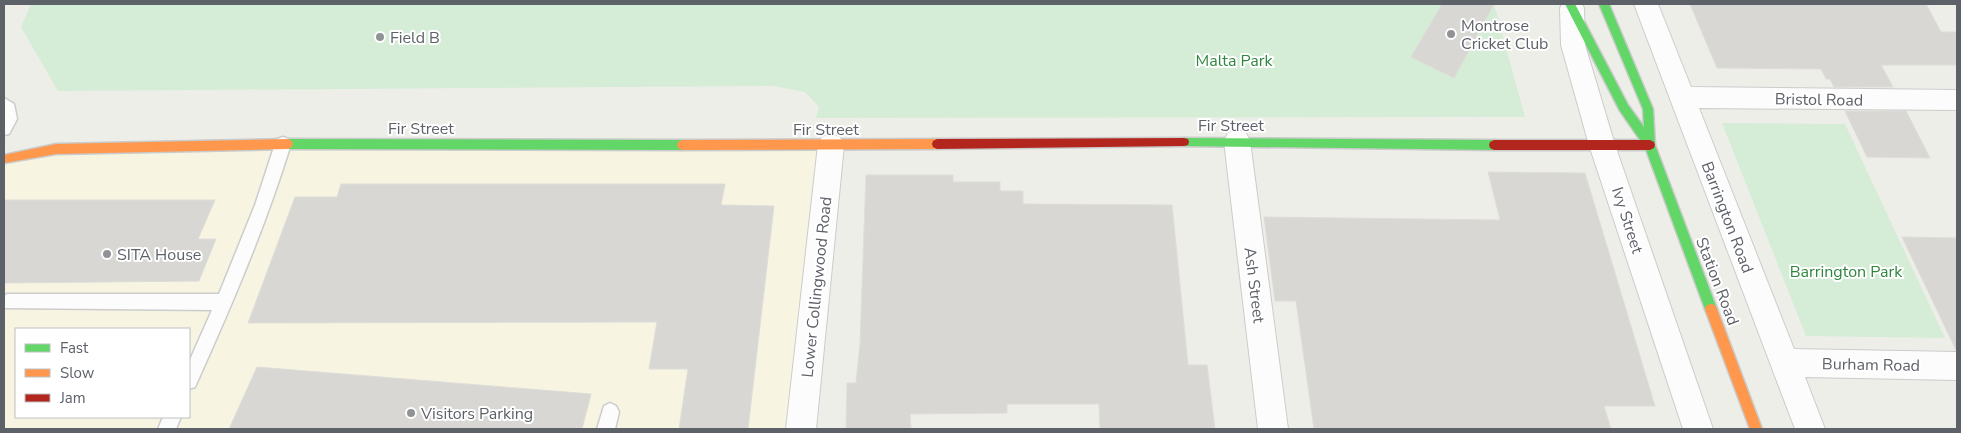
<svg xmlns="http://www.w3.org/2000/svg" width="1961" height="433" viewBox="0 0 1961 433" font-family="'Nunito Sans',sans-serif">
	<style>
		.commercial { fill: #f7f5e2; fill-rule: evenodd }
		.green { fill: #d5ecd6 }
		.building { fill: #d8d7d4; stroke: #deddd8 }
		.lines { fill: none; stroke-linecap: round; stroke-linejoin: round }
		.lane-casing { stroke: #cbcccb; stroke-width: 3 }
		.street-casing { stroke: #cbcccb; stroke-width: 2 }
		.fast-casing { stroke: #cacbcb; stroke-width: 3 }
		.slow-casing { stroke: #cacbcb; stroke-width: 3 }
		.jam-casing { stroke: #cacbcb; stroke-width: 3 }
		.lane { fill: #fcfcfc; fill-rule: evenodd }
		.street { fill: #fcfcfc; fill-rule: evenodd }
		.fast { fill: #63d668; fill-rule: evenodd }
		.slow { fill: #ff974d; fill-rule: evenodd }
		.jam { fill: #b3261e; fill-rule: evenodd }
		.poi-dot { fill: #909295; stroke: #fff; stroke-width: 2 }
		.labels { text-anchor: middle; stroke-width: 4; stroke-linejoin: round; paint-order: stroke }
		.poi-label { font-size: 16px; fill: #5d6168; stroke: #fff; text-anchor: start }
		.park-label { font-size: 16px; fill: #2f863e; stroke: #fff }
		.street-label { font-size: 16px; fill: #5d6168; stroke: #fff }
	</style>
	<rect width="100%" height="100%" fill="#eeeee9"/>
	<path class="commercial" d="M831,145L801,429H4V159L56,149ZM16,329H189V417H16Z"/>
	<g class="green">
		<path d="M31,4H1494L1525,117L816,118L819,107L805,92L774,86L58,91L21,27Z"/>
		<path d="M1722,123L1845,124L1945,338L1806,336Z"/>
	</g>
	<g class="building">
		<path d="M1442,4H1494L1454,78L1411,57Z"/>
		<path d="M1690,4H1926L1941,32H1957V65H1881L1893,87H1834L1830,79H1826L1821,69L1717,68Z"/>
		<path d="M1845,111H1906L1930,158L1867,157Z"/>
		<path d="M1488,172L1585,173L1655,406H1604L1611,429H1314L1296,301H1275L1264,217L1500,220Z"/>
		<path d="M866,175H953V182H1000V191H1023V204L1172,205L1188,365H1207L1215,429H1100L1099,404H1007V413L910,414L911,429H846L847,383H856L860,344Z"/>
		<path d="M341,184H725L721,205L774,206L748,429H679L688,369H649L657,322L248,323L295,197H337Z"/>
		<path d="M4,200H215L198,239H216L199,281L4,283Z"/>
		<path d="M1902,237L1957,238V350H1956Z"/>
		<path d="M257,367L591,394L582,429H229Z"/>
	</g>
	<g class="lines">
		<g class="lane-casing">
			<g id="lane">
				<path d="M4,98L14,104L17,119L9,134L4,135Z"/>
				<path d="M283,137L289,139L291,144C265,228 231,307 195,387L189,389V362L212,310L4,308V296L7,294H219L255,205L275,144L277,139Z"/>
				<path d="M610,403L616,406L619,412L615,429H597L604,406Z"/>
				<path d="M163,417H181L176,429H158Z"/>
			</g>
		</g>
		<g class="street-casing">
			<g id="street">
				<path d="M1562,4H1582L1584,8L1585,45L1615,145L1713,429H1683L1589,145L1561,45L1560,8Z"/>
				<path d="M1634,4H1658L1691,87L1957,90V110L1699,108L1794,349L1957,352V380L1805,377L1825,429H1795Z"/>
				<path d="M1237,130L1246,133L1250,141L1288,429H1258L1224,141L1228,133Z"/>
				<path d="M831,134L840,137L844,145L816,429H786L818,145L822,137Z"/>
			</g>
		</g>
		<g class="fast-casing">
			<g id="fast">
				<path d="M1565,4H1575L1628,105L1644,127L1643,109L1599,4H1609L1653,109L1655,145L1717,309L1715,313L1711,314L1707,313L1705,309L1645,147L1620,111Z"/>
				<path d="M1184,138L1494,140L1498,142L1499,145L1498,148L1494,150L1184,146L1180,145L1179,142L1180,139Z"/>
				<path d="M288,139L682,140L686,142L687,145L686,148L682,150L288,149L284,147L283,144L284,141Z"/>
			</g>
		</g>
		<g class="slow-casing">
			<g id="slow">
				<path d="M288,139L292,141L293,144L292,147L288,149L56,154L4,163V155L56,144Z"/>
				<path d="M937,139L941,141L942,144L941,147L937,149L682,150L678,148L677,145L678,142L682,140Z"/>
				<path d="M1711,304L1715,305L1717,309L1762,429H1750L1705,309L1707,305Z"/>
			</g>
		</g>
		<g class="jam-casing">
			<g id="jam">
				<path d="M1184,138L1188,139L1189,142L1188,145L1184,146L937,149L933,147L932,144L933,141L937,139Z"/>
				<path d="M1494,140H1650L1654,142L1655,145L1654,148L1650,150H1494L1490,148L1489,145L1490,142Z"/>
			</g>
		</g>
		<use href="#lane" class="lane"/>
		<use href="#street" class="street"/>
		<use href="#fast" class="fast"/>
		<use href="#slow" class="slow"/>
		<use href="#jam" class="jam"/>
	</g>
	<g class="poi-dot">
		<circle cx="1451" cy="34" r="5"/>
		<circle cx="380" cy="37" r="5"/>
		<circle cx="107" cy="254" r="5"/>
		<circle cx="411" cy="413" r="5"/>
	</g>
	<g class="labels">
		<g class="poi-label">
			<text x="1461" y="31">Montrose<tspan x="1461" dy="18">Cricket Club</tspan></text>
			<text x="390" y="43">Field B</text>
			<text x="117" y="260">SITA House</text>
			<text x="421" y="419">Visitors Parking</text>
		</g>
		<g class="park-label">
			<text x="1234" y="66">Malta Park</text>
			<text x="1846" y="277">Barrington Park</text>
		</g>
		<g class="street-label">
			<text transform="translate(1819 99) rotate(1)" y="6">Bristol Road</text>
			<text x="1231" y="131">Fir Street</text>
			<text x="421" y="134">Fir Street</text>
			<text x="826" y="135">Fir Street</text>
			<text transform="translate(1728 217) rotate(69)" y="6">Barrington Road</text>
			<text transform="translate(1628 220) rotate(72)" y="6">Ivy Street</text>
			<text transform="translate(1718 281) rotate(69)" y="6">Station Road</text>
			<text transform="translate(1255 285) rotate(83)" y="6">Ash Street</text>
			<text transform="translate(816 287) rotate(-84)" y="6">Lower Collingwood Road</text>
			<text transform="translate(1871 364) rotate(1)" y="6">Burham Road</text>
		</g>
	</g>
	<rect width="1961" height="433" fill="none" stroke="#5d6168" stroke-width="10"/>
	<rect x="15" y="328" width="175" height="90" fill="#ffffff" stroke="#bec0c3"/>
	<rect x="25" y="344" width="25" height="8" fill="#63d668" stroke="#bec0c3"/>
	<text x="60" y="353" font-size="15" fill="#5d6168">Fast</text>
	<rect x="25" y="369" width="25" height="8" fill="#ff974d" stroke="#bec0c3"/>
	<text x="60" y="378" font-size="15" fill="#5d6168">Slow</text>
	<rect x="25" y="394" width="25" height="8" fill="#b3261e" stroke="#bec0c3"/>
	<text x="60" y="403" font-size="15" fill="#5d6168">Jam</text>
</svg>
